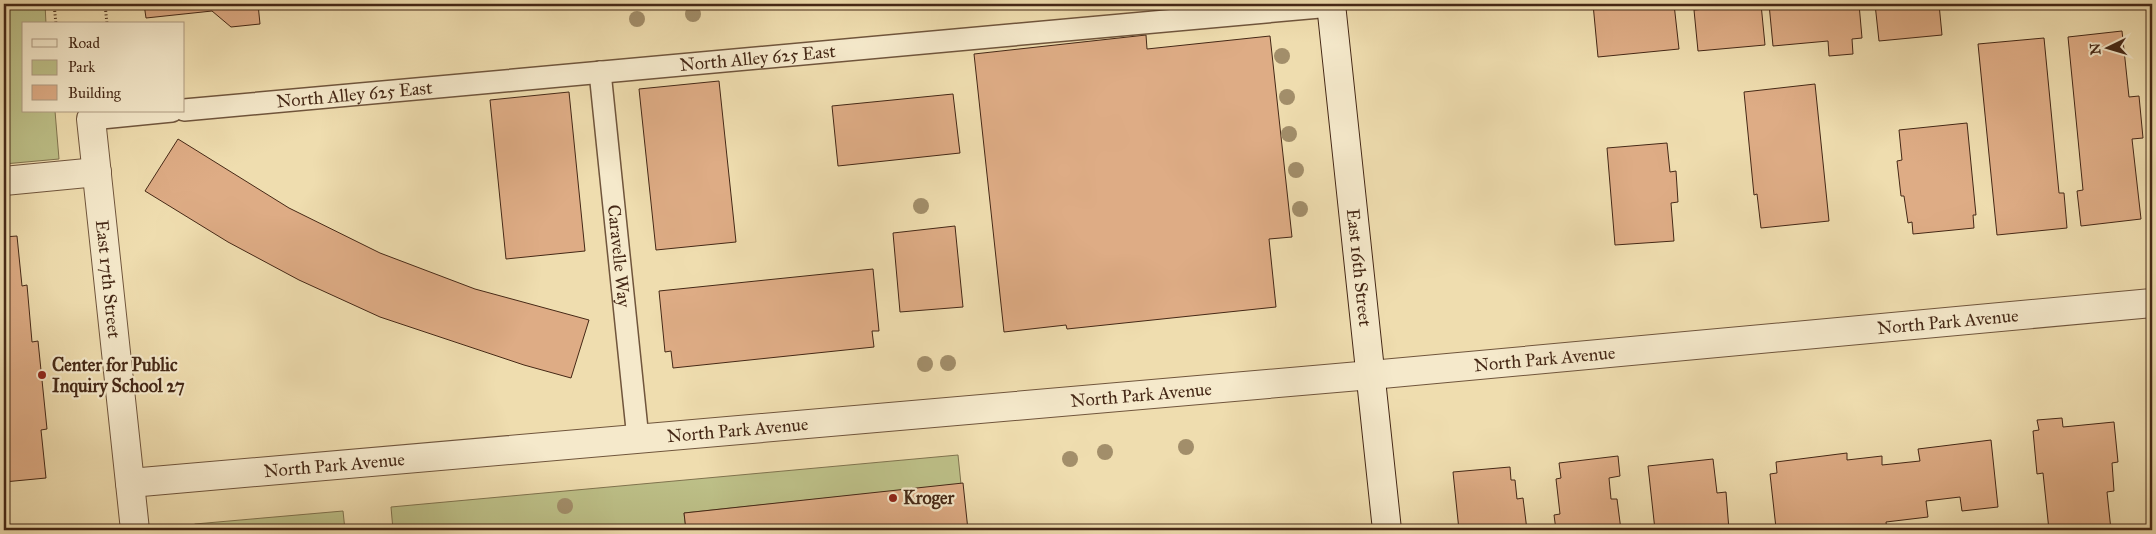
<svg xmlns="http://www.w3.org/2000/svg" width="2156" height="534" viewBox="0 0 2156 534" font-family="'IM FELL Great Primer',serif">
	<style>
		.green { fill: #bdc088; stroke: #81744f }
		.building { fill: #deac85; stroke: #452816 }
		.lines { fill: none; stroke-linecap: round; stroke-linejoin: round }
		.lane-casing { stroke: #70553c; stroke-width: 24 }
		.street-casing { stroke: #70553c; stroke-width: 30 }
		.secondary-casing { stroke: #452816; stroke-width: 30 }
		.path { stroke: #452816; stroke-width: 3; stroke-dasharray: 1 2.5; stroke-linecap: butt }
		.lane { stroke: #f5e9cb; stroke-width: 21 }
		.street { stroke: #f5e9cb; stroke-width: 28 }
		.secondary { stroke: #f5e9cb; stroke-width: 28 }
		.tree { fill: #a28e6a }
		.poi-dot { fill: #8f2418; stroke: #f5e9cb; stroke-width: 2 }
		.labels { text-anchor: middle; stroke-width: 4.5; stroke-linejoin: round; paint-order: stroke }
		.street-label { font-size: 18px; fill: #452816; stroke: #f5e9cb }
		.poi-label { font-size: 18px; font-weight: bold; fill: #452816; stroke: #f5e9cb; text-anchor: start }
	</style>
	<rect width="100%" height="100%" fill="#efddaf"/>
	<filter id="stains"><feTurbulence type="fractalNoise" baseFrequency=".004" numOctaves="4"/><feColorMatrix values="0 0 0 0 .2 0 0 0 0 .09 0 0 0 0 .02 0 0 0 .5 -.17"/></filter>
	<radialGradient id="worn" r=".72"><stop offset=".6" stop-color="#630" stop-opacity="0"/><stop offset="1" stop-color="#630" stop-opacity=".3"/></radialGradient>
	<g class="green">
		<path d="M4,4H45L46,24H24V111H55L59,159L4,164Z"/>
		<path d="M958,455L961,484L684,513L686,530H393L391,507Z"/>
		<path d="M343,511L345,530H185L195,524Z"/>
	</g>
	<g class="building">
		<path d="M135,4H258L260,24L231,27L212,11L146,18L144,4Z"/>
		<path d="M1593,4H1674L1679,49L1598,57Z"/>
		<path d="M1761,4L1765,45L1698,51L1694,10Z"/>
		<path d="M1769,4H1859L1862,38L1852,39L1853,54L1829,56L1828,41L1773,46Z"/>
		<path d="M1875,4H1939L1942,35L1879,41Z"/>
		<path d="M2122,31L2129,97L2139,96L2143,138L2132,139L2141,219L2081,226L2077,191L2083,190L2068,37Z"/>
		<path d="M1146,35L1147,49L1270,36L1292,237L1269,239L1276,307L1067,329L1066,325L1004,332L974,54Z"/>
		<path d="M2044,38L2059,193H2064L2067,228L1997,235L1978,44Z"/>
		<path d="M719,81L736,242L656,250L639,89Z"/>
		<path d="M1815,84L1829,221L1761,228L1757,194L1754,195L1744,92Z"/>
		<path d="M569,92L585,251L506,259L490,100Z"/>
		<path d="M953,94L960,153L838,166L832,106Z"/>
		<path d="M1967,123L1976,215H1973L1974,228L1913,234L1912,222L1908,223L1904,196H1901L1897,161L1902,160L1899,130Z"/>
		<path d="M178,139L289,208L380,253L475,289L589,320L571,378L524,365L380,317L299,280L228,242L145,191Z"/>
		<path d="M1667,143L1670,172L1676,171L1678,202L1671,203L1674,241L1615,245L1607,148Z"/>
		<path d="M955,226L963,307L900,312L893,233Z"/>
		<path d="M17,236L22,286L27,285L32,342L38,341L47,429L41,430L46,478L4,482V237Z"/>
		<path d="M873,269L879,331H872L874,347L673,368L671,351L665,352L659,291Z"/>
		<path d="M2062,418L2063,427L2114,422L2118,462L2112,463L2114,491L2107,492L2111,530H2049L2043,473L2037,474L2033,431L2039,430L2037,420Z"/>
		<path d="M1991,440L1998,507L1962,511L1960,497L1926,501L1928,517L1886,522L1887,530H1853V527L1824,530H1790L1789,527L1776,528L1770,474L1777,473L1776,462L1847,453V460L1882,456V465L1920,461L1918,449Z"/>
		<path d="M1618,456L1620,476L1609,478L1611,499H1617L1621,530H1556L1554,515L1560,514L1556,479L1561,478L1559,463Z"/>
		<path d="M1713,459L1717,493L1726,492L1729,530H1655L1648,466Z"/>
		<path d="M1510,467L1511,480H1515L1517,499L1523,498L1527,530H1459L1453,472Z"/>
		<path d="M963,483L968,530H686L684,513Z"/>
	</g>
	<g class="lines">
		<g class="lane-casing">
			<g id="lane">
				<path id="s1" d="M600,72L638,439"/>
				<path id="s2" d="M184,110L1331,6"/>
				<path d="M91,119L172,111"/>
			</g>
		</g>
		<g class="street-casing">
			<g id="street">
				<path id="s3" d="M91,119L135,530"/>
				<path d="M4,181L97,172"/>
				<path id="s4" d="M130,483L1371,375L2152,303"/>
			</g>
		</g>
		<g class="secondary-casing">
			<g id="secondary">
				<path id="s5" d="M1331,4L1387,530"/>
			</g>
		</g>
		<g class="path">
			<path d="M54,4L56,24"/>
			<path d="M105,4L107,24"/>
		</g>
		<use href="#lane" class="lane"/>
		<use href="#street" class="street"/>
		<use href="#secondary" class="secondary"/>
	</g>
	<g class="tree">
		<circle cx="693" cy="14" r="8"/>
		<circle cx="637" cy="19" r="8"/>
		<circle cx="1282" cy="56" r="8"/>
		<circle cx="1287" cy="97" r="8"/>
		<circle cx="1289" cy="134" r="8"/>
		<circle cx="1296" cy="170" r="8"/>
		<circle cx="921" cy="206" r="8"/>
		<circle cx="1300" cy="209" r="8"/>
		<circle cx="948" cy="363" r="8"/>
		<circle cx="925" cy="364" r="8"/>
		<circle cx="1186" cy="447" r="8"/>
		<circle cx="1105" cy="452" r="8"/>
		<circle cx="1070" cy="459" r="8"/>
		<circle cx="565" cy="506" r="8"/>
	</g>
	<g class="poi-dot">
		<circle cx="42" cy="375" r="5"/>
		<circle cx="893" cy="498" r="5"/>
	</g>
	<g class="labels">
		<g class="street-label">
			<text dy="6" stroke="none"><textPath href="#s2" startOffset="576">North Alley 625 East</textPath></text>
			<text dy="6" stroke="none"><textPath href="#s2" startOffset="171">North Alley 625 East</textPath></text>
			<text dy="6" stroke="none"><textPath href="#s1" startOffset="185">Caravelle Way</textPath></text>
			<text dy="6" stroke="none"><textPath href="#s5" startOffset="265">East 16th Street</textPath></text>
			<text dy="6" stroke="none"><textPath href="#s3" startOffset="161">East 17th Street</textPath></text>
			<text dy="6" stroke="none"><textPath href="#s4" startOffset="1825">North Park Avenue</textPath></text>
			<text dy="6" stroke="none"><textPath href="#s4" startOffset="1420">North Park Avenue</textPath></text>
			<text dy="6" stroke="none"><textPath href="#s4" startOffset="1015">North Park Avenue</textPath></text>
			<text dy="6" stroke="none"><textPath href="#s4" startOffset="610">North Park Avenue</textPath></text>
			<text dy="6" stroke="none"><textPath href="#s4" startOffset="205">North Park Avenue</textPath></text>
		</g>
		<g class="poi-label">
			<text x="52" y="371">Center for Public<tspan x="52" dy="21">Inquiry School 27</tspan></text>
			<text x="903" y="504">Kroger</text>
		</g>
	</g>
	<rect width="2156" height="534" fill="none" stroke="#efddaf" stroke-width="20"/>
	<rect x="5" y="5" width="2146" height="524" fill="none" stroke="#452816" stroke-width="2.5"/>
	<rect x="10" y="10" width="2136" height="514" fill="none" stroke="#452816"/>
	<rect x="22" y="22" width="162" height="90" fill="#f5e9cb" stroke="#af9c83"/>
	<rect x="32" y="39" width="25" height="8" fill="#f5e9cb" stroke="#af9c83"/>
	<text x="68" y="48" font-size="15" fill="#452816">Road</text>
	<rect x="32" y="60" width="25" height="15" fill="#bdc088" stroke="#af9c83"/>
	<text x="68" y="72" font-size="15" fill="#452816">Park</text>
	<rect x="32" y="85" width="25" height="15" fill="#deac85" stroke="#af9c83"/>
	<text x="68" y="98" font-size="15" fill="#452816">Building</text>
	<g transform="translate(2108 48) rotate(265)" stroke="#f5e9cb" stroke-width="4" paint-order="stroke">
	<path d="M0-4L9 19L0 12L-9 19Z" fill="#452816"/>
	<text y="-8" font-size="14" font-weight="bold" text-anchor="middle" fill="#452816">N</text>
	</g>
	<rect width="100%" height="100%" filter="url(#stains)"/>
	<rect width="100%" height="100%" fill="url(#worn)"/>
</svg>
